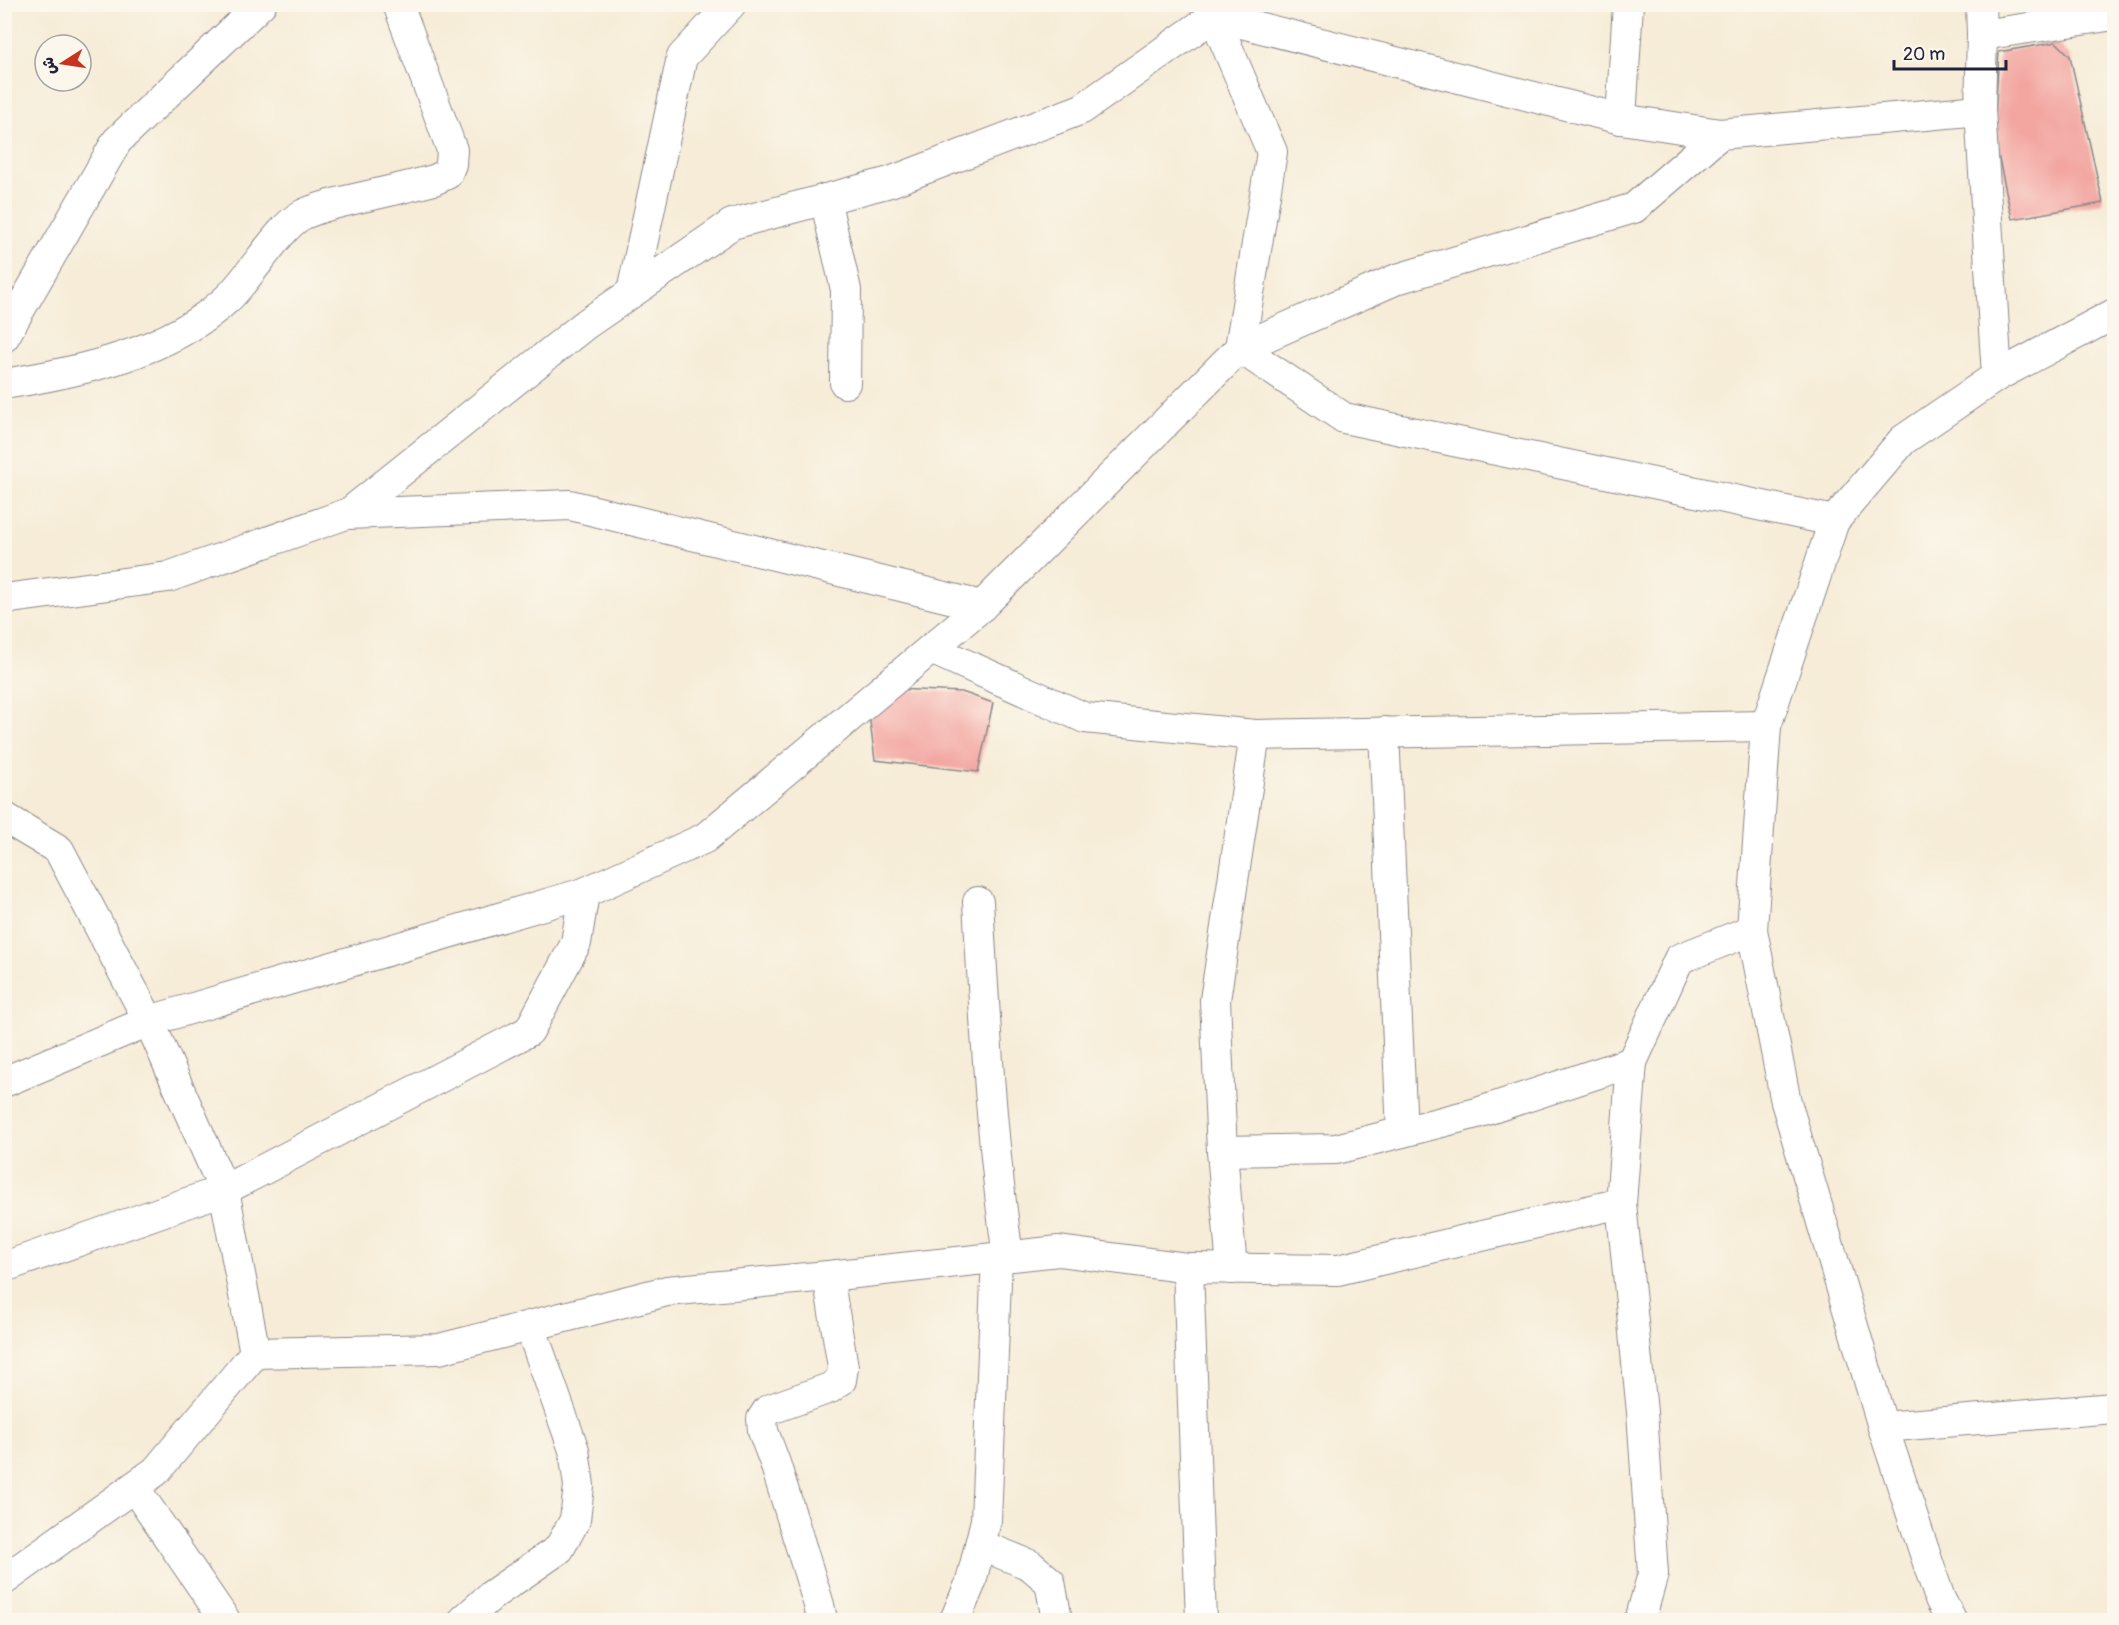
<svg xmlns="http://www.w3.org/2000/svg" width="2119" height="1625" viewBox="0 0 2119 1625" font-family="Pangolin,'Playpen Sans Arabic',sans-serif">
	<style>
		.building { fill: #f3a5a0 }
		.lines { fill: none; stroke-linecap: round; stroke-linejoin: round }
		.street-casing { stroke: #8c8789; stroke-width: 32 }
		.street { stroke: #fff; stroke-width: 30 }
	</style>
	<rect width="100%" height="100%" fill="#fbf7ec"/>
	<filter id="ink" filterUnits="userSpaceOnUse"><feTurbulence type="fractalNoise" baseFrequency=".0167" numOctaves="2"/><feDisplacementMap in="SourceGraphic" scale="12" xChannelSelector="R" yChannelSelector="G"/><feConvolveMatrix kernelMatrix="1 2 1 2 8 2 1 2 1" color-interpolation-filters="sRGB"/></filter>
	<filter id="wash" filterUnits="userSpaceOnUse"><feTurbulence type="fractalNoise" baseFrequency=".008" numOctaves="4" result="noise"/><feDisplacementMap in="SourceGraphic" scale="24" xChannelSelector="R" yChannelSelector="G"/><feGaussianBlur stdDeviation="1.35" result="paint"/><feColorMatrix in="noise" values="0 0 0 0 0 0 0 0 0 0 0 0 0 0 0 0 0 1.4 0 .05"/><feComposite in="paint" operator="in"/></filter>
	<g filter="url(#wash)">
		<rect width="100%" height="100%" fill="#f6ecd7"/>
		<g id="blocks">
			<g class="building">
				<path d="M2056,42L2070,56L2103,203L2012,219L1994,136L1999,52Z"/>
				<path d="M895,689L962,692L993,703L978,772L875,760L869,714Z"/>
			</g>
		</g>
	</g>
	<g filter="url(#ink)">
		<use href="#blocks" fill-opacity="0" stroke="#8c8789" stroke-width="1.5"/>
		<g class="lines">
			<g class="street-casing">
				<g id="street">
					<path d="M1981,4L1982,35L1980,110L1997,376"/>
					<path d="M1214,16L1621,119L1720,134L1980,110"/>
					<path d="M1982,35L2114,15"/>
					<path d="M1621,119L1628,4"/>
					<path d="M825,199L846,290L845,383"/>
					<path d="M632,292L682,57L731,4"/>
					<path d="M4,337L117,141L261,4"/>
					<path d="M1240,348L1344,418L1834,521"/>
					<path d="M1240,348L1397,279L1634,208L1720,134"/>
					<path d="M4,384C79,372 169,353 227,299C249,279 280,226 302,215C318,207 337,203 354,199C381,193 407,187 434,180L447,174L451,164L452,150L398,4"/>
					<path d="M347,514L570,505L982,606"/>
					<path d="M4,599L168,577L349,513L586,324L732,224L890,182L1082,109L1214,16L1222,4"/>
					<path d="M931,649L1085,718L1255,735L1766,726"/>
					<path d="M1384,732L1402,1132"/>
					<path d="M4,817L59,850L149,1021L224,1190L255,1353"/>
					<path d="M978,902C985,1020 991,1139 1008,1256"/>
					<path d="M4,1082L149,1021L584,893L705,838L982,606L1240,348L1272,152L1214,16L1213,4"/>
					<path d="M1222,1151L1336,1149L1477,1113L1632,1062"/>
					<path d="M4,1267L224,1190L529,1031L576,943L584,893"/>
					<path d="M1188,1268L1201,1620"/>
					<path d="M1232,1269L1222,1151L1215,1000L1255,735"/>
					<path d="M1883,1427L2114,1408"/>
					<path d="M134,1487L225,1620"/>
					<path d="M980,1545L1030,1565L1050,1582L1057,1620"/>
					<path d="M4,1580L156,1471L255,1353L439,1349L667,1291L828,1276L1059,1251L1188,1268L1338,1270L1621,1203"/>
					<path d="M464,1620L492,1595L559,1549L575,1520L579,1486L574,1450L530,1326"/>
					<path d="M822,1620L819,1605L775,1463L763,1431L762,1419L768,1410L830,1388L841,1380L843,1367L828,1276"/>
					<path d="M955,1620L971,1582L986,1520L997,1257"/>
					<path d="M1640,1620L1653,1574L1642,1412L1621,1203L1632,1062L1679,959L1752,930"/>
					<path d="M1951,1620L1940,1599L1883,1427L1786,1102L1752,930L1766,726L1834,521L1903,440L1997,376L2114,314"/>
				</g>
			</g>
			<use href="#street" class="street"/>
		</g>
	</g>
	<rect width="2119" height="1625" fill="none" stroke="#fbf7ec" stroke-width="24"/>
	<g transform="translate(63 63) rotate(258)"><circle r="28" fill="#fbf7ec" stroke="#a4a2a5" stroke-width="1.5"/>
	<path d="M0-4.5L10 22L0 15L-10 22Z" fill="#c8321e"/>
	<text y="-9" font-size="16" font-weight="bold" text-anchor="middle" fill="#22223b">ش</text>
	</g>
	<path d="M1894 60v9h112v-9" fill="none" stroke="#22223b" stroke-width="3"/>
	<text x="1903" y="60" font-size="18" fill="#22223b" stroke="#fbf7ec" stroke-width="4.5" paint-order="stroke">20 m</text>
</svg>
